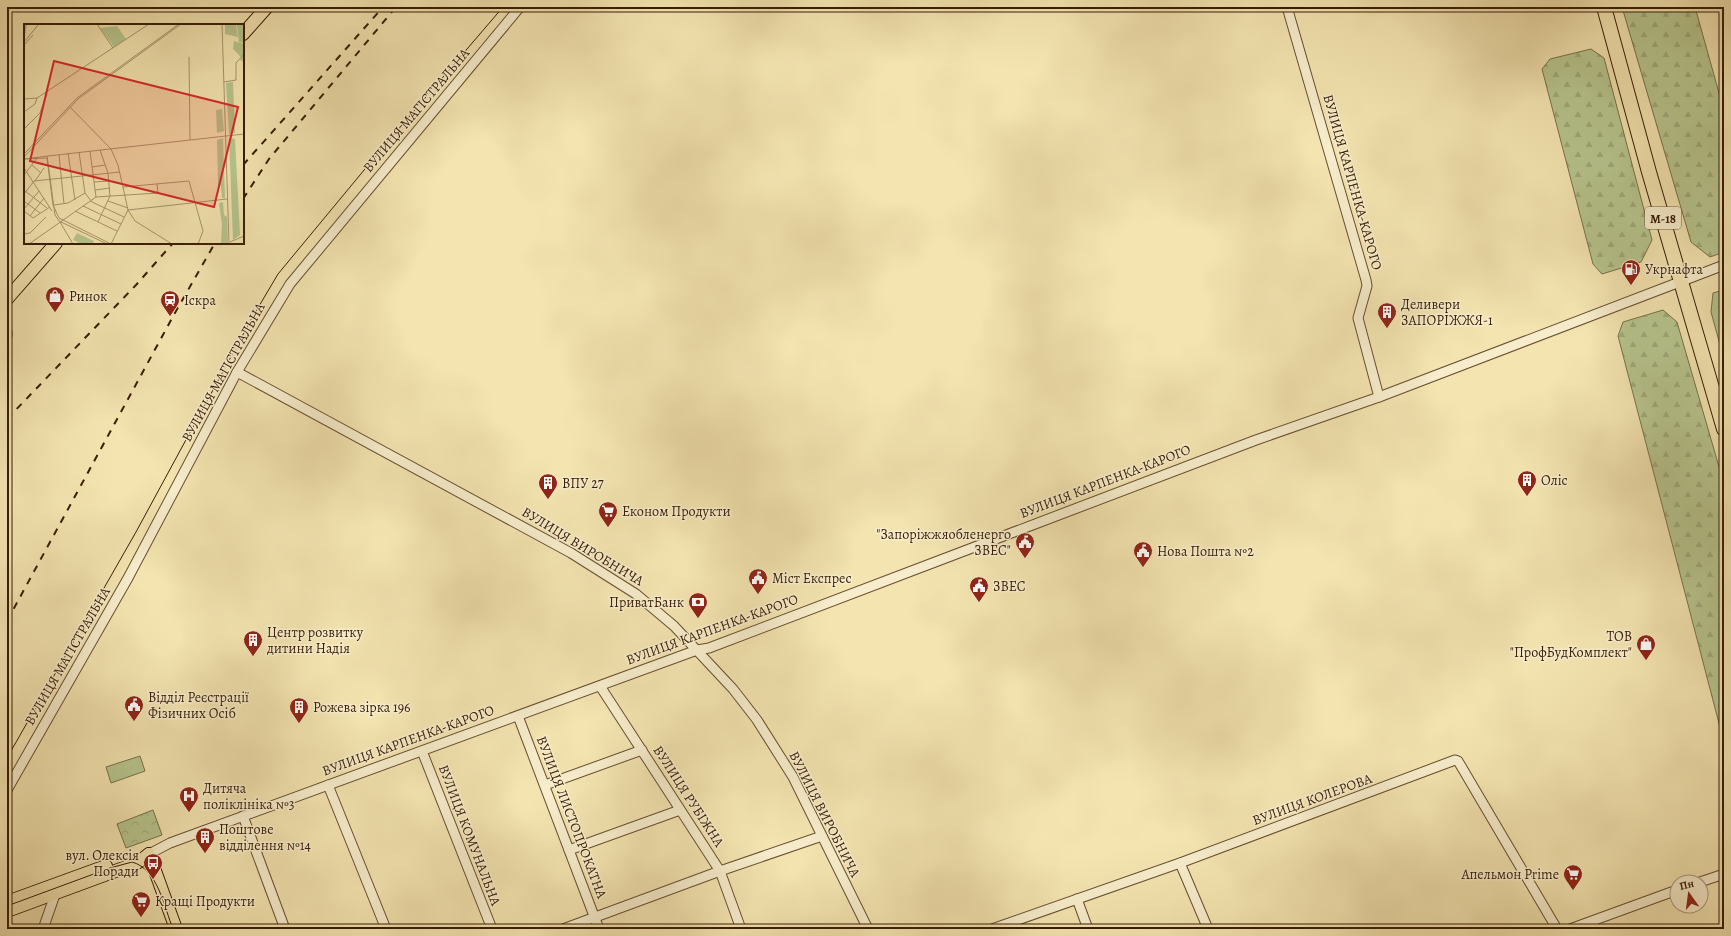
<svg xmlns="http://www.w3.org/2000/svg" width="1731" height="936" viewBox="0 0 1731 936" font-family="Alegreya,serif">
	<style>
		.green { fill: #b7c58e; stroke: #78704a }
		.forest { fill: url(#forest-firs); stroke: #78704a }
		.park { fill: url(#park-crowns); stroke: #78704a }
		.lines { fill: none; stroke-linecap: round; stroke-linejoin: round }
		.minor-casing { stroke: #674e30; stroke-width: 11 }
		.major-casing { stroke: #381c05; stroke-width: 14 }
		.highway-casing { stroke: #381c05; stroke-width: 16 }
		.minor { stroke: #f7edcc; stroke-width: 9 }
		.major { stroke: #f3e4b0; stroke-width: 12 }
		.highway { stroke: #f3e4b0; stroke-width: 14 }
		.tram { stroke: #381c05; stroke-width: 1 }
		.rail { stroke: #381c05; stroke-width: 2; stroke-dasharray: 7 7; stroke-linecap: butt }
		.labels { text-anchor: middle; stroke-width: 3; stroke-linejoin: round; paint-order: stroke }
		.shield { fill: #f7edcc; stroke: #715b41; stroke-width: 1 }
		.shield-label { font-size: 13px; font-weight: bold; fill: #381c05 }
		.street-label { font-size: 14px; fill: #381c05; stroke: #f7edcc }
		.poi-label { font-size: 14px; fill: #381c05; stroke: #f7edcc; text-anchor: start }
		.inset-river { fill: none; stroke: #9dbdb2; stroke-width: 2 }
		.inset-road { fill: none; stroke: #a8946c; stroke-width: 1 }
		.view { fill: #d62828; fill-opacity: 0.15; stroke: #d62828; stroke-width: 2 }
		.inset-edge { fill: none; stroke: #381c05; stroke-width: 2 }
	</style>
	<defs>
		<pattern id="forest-firs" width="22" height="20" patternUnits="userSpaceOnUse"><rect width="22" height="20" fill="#b7c58e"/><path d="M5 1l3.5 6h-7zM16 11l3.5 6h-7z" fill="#9ea979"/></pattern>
		<pattern id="park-crowns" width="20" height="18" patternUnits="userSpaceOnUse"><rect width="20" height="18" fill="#b7c58e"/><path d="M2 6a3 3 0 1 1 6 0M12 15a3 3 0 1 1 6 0" fill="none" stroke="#9ea979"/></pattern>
	</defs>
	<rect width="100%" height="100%" fill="#f3e4b0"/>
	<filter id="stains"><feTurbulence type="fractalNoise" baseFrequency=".005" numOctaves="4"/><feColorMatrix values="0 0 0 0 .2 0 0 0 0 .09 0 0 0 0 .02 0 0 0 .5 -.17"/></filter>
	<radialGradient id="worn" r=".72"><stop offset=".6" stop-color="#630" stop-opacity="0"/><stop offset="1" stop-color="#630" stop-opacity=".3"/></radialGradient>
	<path class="green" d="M140,756L145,771L111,783L106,767Z"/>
	<g class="forest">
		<path d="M1622,7H1695L1724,111V252L1710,257L1691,242Z"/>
		<path d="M1591,49L1604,58L1652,240L1641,262L1602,274L1593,264L1542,69L1550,59Z"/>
		<path d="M1724,290V359L1711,312L1713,293Z"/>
		<path d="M1663,310L1677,322L1724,484V732L1721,731L1618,336L1623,322Z"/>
	</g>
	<path class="park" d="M153,810L162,835L126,848L117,824Z"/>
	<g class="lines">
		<g class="minor-casing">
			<g id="minor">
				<path d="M7,332V336"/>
				<path d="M237,372L571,553L636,594L674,626L733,689L757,720L793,777L868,929"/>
				<path d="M1379,397L1724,265"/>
				<path d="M600,686L720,871L741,929"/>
				<path d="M518,716L599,929"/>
				<path d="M422,751L492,929"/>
				<path d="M328,785L386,929"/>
				<path d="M545,785L642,750"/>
				<path d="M7,790L128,578L237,372L290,284L520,7"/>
				<path d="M243,816L285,929"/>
				<path d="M569,850L680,810"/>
				<path d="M149,854L170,843L697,650L709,648L1256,440L1379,397L1358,318L1367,286L1366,280L1287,7"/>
				<path d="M1180,863L1208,929"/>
				<path d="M1700,882L1724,874"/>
				<path d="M1077,899L1088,929"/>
				<path d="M43,929L57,889"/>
				<path d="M563,929L720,871L822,836"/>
				<path d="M992,929L1180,863L1455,760L1458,761L1557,929"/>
				<path d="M1570,929L1677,890"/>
			</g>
		</g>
		<g class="major-casing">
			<g id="major">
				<path d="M243,34L267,7"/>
				<path d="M7,299L56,243"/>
				<path d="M149,854L176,929"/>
				<path d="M7,902L106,866"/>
				<path d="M7,911L137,863L149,854"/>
			</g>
		</g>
		<g class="highway-casing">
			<path id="highway" d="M1604,7L1649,172L1724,429"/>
		</g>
		<use href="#minor" class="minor"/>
		<use href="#major" class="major"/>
		<use href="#highway" class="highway"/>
		<g class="tram">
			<path d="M7,758L136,532L252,318L278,274L384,146L503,7"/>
			<path d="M7,906L110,868L132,862C158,869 164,907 173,929"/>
		</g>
		<g class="rail">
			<path d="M243,165L383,7"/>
			<path d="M243,199L269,159L396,7"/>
			<path d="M7,419L136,285L173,243"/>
			<path d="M7,621L176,311L215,243"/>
		</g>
	</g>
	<defs>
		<g id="fuel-pin" transform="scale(1)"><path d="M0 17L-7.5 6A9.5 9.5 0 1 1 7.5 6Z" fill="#8f2418" stroke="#f7edcc"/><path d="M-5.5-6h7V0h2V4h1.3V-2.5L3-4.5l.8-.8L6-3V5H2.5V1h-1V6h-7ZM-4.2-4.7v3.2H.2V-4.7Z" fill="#fff"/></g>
		<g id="shop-pin" transform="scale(1)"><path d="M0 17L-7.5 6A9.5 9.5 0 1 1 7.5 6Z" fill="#8f2418" stroke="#f7edcc"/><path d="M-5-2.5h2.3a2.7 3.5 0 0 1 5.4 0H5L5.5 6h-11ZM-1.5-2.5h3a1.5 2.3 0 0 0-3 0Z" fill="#fff"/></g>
		<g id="station-pin" transform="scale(1)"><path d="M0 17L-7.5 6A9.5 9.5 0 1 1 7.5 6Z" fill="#8f2418" stroke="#f7edcc"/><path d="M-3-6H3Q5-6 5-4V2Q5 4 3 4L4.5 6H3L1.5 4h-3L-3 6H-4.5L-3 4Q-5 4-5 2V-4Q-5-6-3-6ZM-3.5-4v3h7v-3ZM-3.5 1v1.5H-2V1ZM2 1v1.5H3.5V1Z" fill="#fff"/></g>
		<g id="building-pin" transform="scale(1)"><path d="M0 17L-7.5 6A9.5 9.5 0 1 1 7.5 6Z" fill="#8f2418" stroke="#f7edcc"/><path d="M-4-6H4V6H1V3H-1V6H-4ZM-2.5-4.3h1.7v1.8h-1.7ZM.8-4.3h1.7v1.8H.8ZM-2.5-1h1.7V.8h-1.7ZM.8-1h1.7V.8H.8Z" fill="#fff"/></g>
		<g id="supermarket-pin" transform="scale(1)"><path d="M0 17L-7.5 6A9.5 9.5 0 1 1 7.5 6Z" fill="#8f2418" stroke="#f7edcc"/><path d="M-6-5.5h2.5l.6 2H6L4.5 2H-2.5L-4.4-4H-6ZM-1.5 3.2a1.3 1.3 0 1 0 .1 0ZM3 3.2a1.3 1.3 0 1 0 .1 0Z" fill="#fff"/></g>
		<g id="civic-pin" transform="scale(1)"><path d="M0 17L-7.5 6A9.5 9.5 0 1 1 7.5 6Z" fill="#8f2418" stroke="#f7edcc"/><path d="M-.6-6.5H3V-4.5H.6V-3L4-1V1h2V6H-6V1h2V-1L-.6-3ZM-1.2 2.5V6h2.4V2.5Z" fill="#fff"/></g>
		<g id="bank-pin" transform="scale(1)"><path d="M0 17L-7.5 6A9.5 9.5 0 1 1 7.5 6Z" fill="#8f2418" stroke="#f7edcc"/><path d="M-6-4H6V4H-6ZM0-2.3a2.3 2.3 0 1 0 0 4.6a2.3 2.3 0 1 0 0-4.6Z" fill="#fff"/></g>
		<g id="hospital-pin" transform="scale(1)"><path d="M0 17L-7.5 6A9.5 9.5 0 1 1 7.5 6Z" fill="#8f2418" stroke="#f7edcc"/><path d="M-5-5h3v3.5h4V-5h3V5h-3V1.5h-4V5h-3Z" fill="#fff"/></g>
		<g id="bus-pin" transform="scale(1)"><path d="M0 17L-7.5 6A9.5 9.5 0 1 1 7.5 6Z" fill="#8f2418" stroke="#f7edcc"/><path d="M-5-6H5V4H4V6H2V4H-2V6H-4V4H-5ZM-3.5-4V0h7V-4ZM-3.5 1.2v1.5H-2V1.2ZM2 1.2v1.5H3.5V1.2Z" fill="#fff"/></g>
	</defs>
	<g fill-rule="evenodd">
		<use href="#fuel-pin" x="1631" y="269"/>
		<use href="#shop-pin" x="55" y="296"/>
		<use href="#station-pin" x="170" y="300"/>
		<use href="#building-pin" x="1387" y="312"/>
		<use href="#building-pin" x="1527" y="480"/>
		<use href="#building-pin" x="548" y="483"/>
		<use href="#supermarket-pin" x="608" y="511"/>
		<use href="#civic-pin" x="1025" y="542"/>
		<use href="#civic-pin" x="1143" y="551"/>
		<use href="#civic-pin" x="758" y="578"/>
		<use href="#civic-pin" x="979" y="586"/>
		<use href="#bank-pin" x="698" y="602"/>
		<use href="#building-pin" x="253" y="640"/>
		<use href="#shop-pin" x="1646" y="644"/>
		<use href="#civic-pin" x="134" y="705"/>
		<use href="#building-pin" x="299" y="707"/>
		<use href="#hospital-pin" x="189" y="796"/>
		<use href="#building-pin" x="205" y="837"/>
		<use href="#bus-pin" x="153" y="863"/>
		<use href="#supermarket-pin" x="1573" y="874"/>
		<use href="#supermarket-pin" x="141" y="901"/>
	</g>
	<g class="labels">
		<rect class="shield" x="1645" y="207" width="36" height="22" rx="3"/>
		<g class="shield-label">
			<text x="1663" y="223">М-18</text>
		</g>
		<g class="street-label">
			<text transform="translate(416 110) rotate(-50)" y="5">ВУЛИЦЯ МАГІСТРАЛЬНА</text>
			<text transform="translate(1353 182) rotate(74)" y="5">ВУЛИЦЯ КАРПЕНКА-КАРОГО</text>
			<text transform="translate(223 372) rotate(-61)" y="5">ВУЛИЦЯ МАГІСТРАЛЬНА</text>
			<text transform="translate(1105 481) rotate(-21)" y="5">ВУЛИЦЯ КАРПЕНКА-КАРОГО</text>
			<text transform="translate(583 546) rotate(31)" y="5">ВУЛИЦЯ ВИРОБНИЧА</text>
			<text transform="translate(712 629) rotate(-20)" y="5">ВУЛИЦЯ КАРПЕНКА-КАРОГО</text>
			<text transform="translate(67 656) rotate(-60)" y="5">ВУЛИЦЯ МАГІСТРАЛЬНА</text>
			<text transform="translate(408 740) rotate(-20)" y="5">ВУЛИЦЯ КАРПЕНКА-КАРОГО</text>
			<text transform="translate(689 796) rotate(57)" y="5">ВУЛИЦЯ РУБІЖНА</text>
			<text transform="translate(1312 799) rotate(-20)" y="5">ВУЛИЦЯ КОЛЕРОВА</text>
			<text transform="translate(825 814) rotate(63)" y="5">ВУЛИЦЯ ВИРОБНИЧА</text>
			<text transform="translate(572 817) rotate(69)" y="5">ВУЛИЦЯ ЛИСТОПРОКАТНА</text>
			<text transform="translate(470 835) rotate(69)" y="5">ВУЛИЦЯ КОМУНАЛЬНА</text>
		</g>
		<g class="poi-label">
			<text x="1645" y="274">Укрнафта</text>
			<text x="69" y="301">Ринок</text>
			<text x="184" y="305">Іскра</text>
			<text x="1401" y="309">Деливери<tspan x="1401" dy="16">ЗАПОРІЖЖЯ-1</tspan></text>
			<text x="1541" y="485">Оліс</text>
			<text x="562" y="488">ВПУ 27</text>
			<text x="622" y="516">Економ Продукти</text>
			<text x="1011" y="539" text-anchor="end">"Запоріжжяобленерго<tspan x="1011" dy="16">ЗВЕС"</tspan></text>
			<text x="1157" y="556">Нова Пошта №2</text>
			<text x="772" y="583">Мiст Експрес</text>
			<text x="993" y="591">ЗВЕС</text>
			<text x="684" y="607" text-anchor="end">ПриватБанк</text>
			<text x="267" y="637">Центр розвитку<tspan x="267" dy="16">дитини Надія</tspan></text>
			<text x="1632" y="641" text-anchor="end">ТОВ<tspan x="1632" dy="16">"ПрофБудКомплект"</tspan></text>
			<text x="148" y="702">Відділ Реєстрації<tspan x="148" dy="16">Фізичних Осіб</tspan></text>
			<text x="313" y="712">Рожева зірка 196</text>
			<text x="203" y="793">Дитяча<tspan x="203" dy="16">поліклініка №3</tspan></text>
			<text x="219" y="834">Поштове<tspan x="219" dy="16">відділення №14</tspan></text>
			<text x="139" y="860" text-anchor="end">вул. Олексія<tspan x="139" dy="16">Поради</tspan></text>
			<text x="1559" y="879" text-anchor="end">Апельмон Prime</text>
			<text x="155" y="906">Кращі Продукти</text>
		</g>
	</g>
	<g transform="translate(24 24)">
		<rect width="220" height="220" fill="#f3e4b0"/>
		<path d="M210,17L220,20V38L216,36L217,33L209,25ZM53,209L70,217L69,220H57L49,216Z" fill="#b7c58e"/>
		<path d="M201,0H212L214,13L201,10ZM213,0H220V19L215,18ZM209,58L211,109L205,110L202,59ZM198,85L200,107L193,109L192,86ZM199,114L201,174H198L197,162L194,161L193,116ZM205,114L211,115L216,211L209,216ZM199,178L200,191L203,193L204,220H197L198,200L195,179Z" fill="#b7c58e"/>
		<path d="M93,2L102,15L90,23L76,4Z" fill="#b7c58e"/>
		<path class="inset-river" d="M0,12L2,0"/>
		<path class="inset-road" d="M73,0L89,24M198,0L205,220M0,18L15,0M0,21L9,11M200,58L212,56V39L220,30M0,75L13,74M46,83L87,125L94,141L104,186L111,197L148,220M0,88L11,80L13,74L125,0M0,105L16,89L23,70M166,116L220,110M220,117V151M66,127L72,173M55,128L61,169L68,178L100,193M44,129L51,176M0,130L53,74L155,0M35,131L40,180M23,132L31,191L35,197L83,220M24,132L166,116L165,33M0,133L54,75L157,0M0,135L24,132M0,135L23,134L29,181L35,194L87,220M8,141L17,149M68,143L81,141M0,144L28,187M0,151L13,134M11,157L20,144M70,158L85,157M99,163L165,157L179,207L174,220M0,166L23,184M71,166L86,164M0,170L10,157L96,148M0,177L16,189M84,177L104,184M30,181L44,179L61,169M59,182L97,200M0,185L15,167M104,186L203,175M0,187L9,194L26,183M51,187L93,207M6,192L20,174M36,198L49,220M74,198L86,172L84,149L76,126M0,210L6,209L22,193M206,218L220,212M5,220L72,173L134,169L133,160M87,220L104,186"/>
		<path class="view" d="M30,37L214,83L190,183L6,137Z"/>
		<rect width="220" height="220" class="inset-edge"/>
	</g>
	<rect width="1731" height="936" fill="none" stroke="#f3e4b0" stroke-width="24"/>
	<rect x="8" y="8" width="1715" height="920" fill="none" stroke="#381c05" stroke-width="2"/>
	<rect x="12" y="12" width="1707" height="912" fill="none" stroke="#381c05"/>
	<g transform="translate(1689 894) rotate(346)"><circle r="19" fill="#f7edcc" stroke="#ab997c"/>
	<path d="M0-3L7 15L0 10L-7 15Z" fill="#8f2418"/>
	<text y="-6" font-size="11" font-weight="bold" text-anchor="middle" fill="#381c05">Пн</text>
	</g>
	<rect width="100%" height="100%" filter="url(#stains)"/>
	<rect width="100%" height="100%" fill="url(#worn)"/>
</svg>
